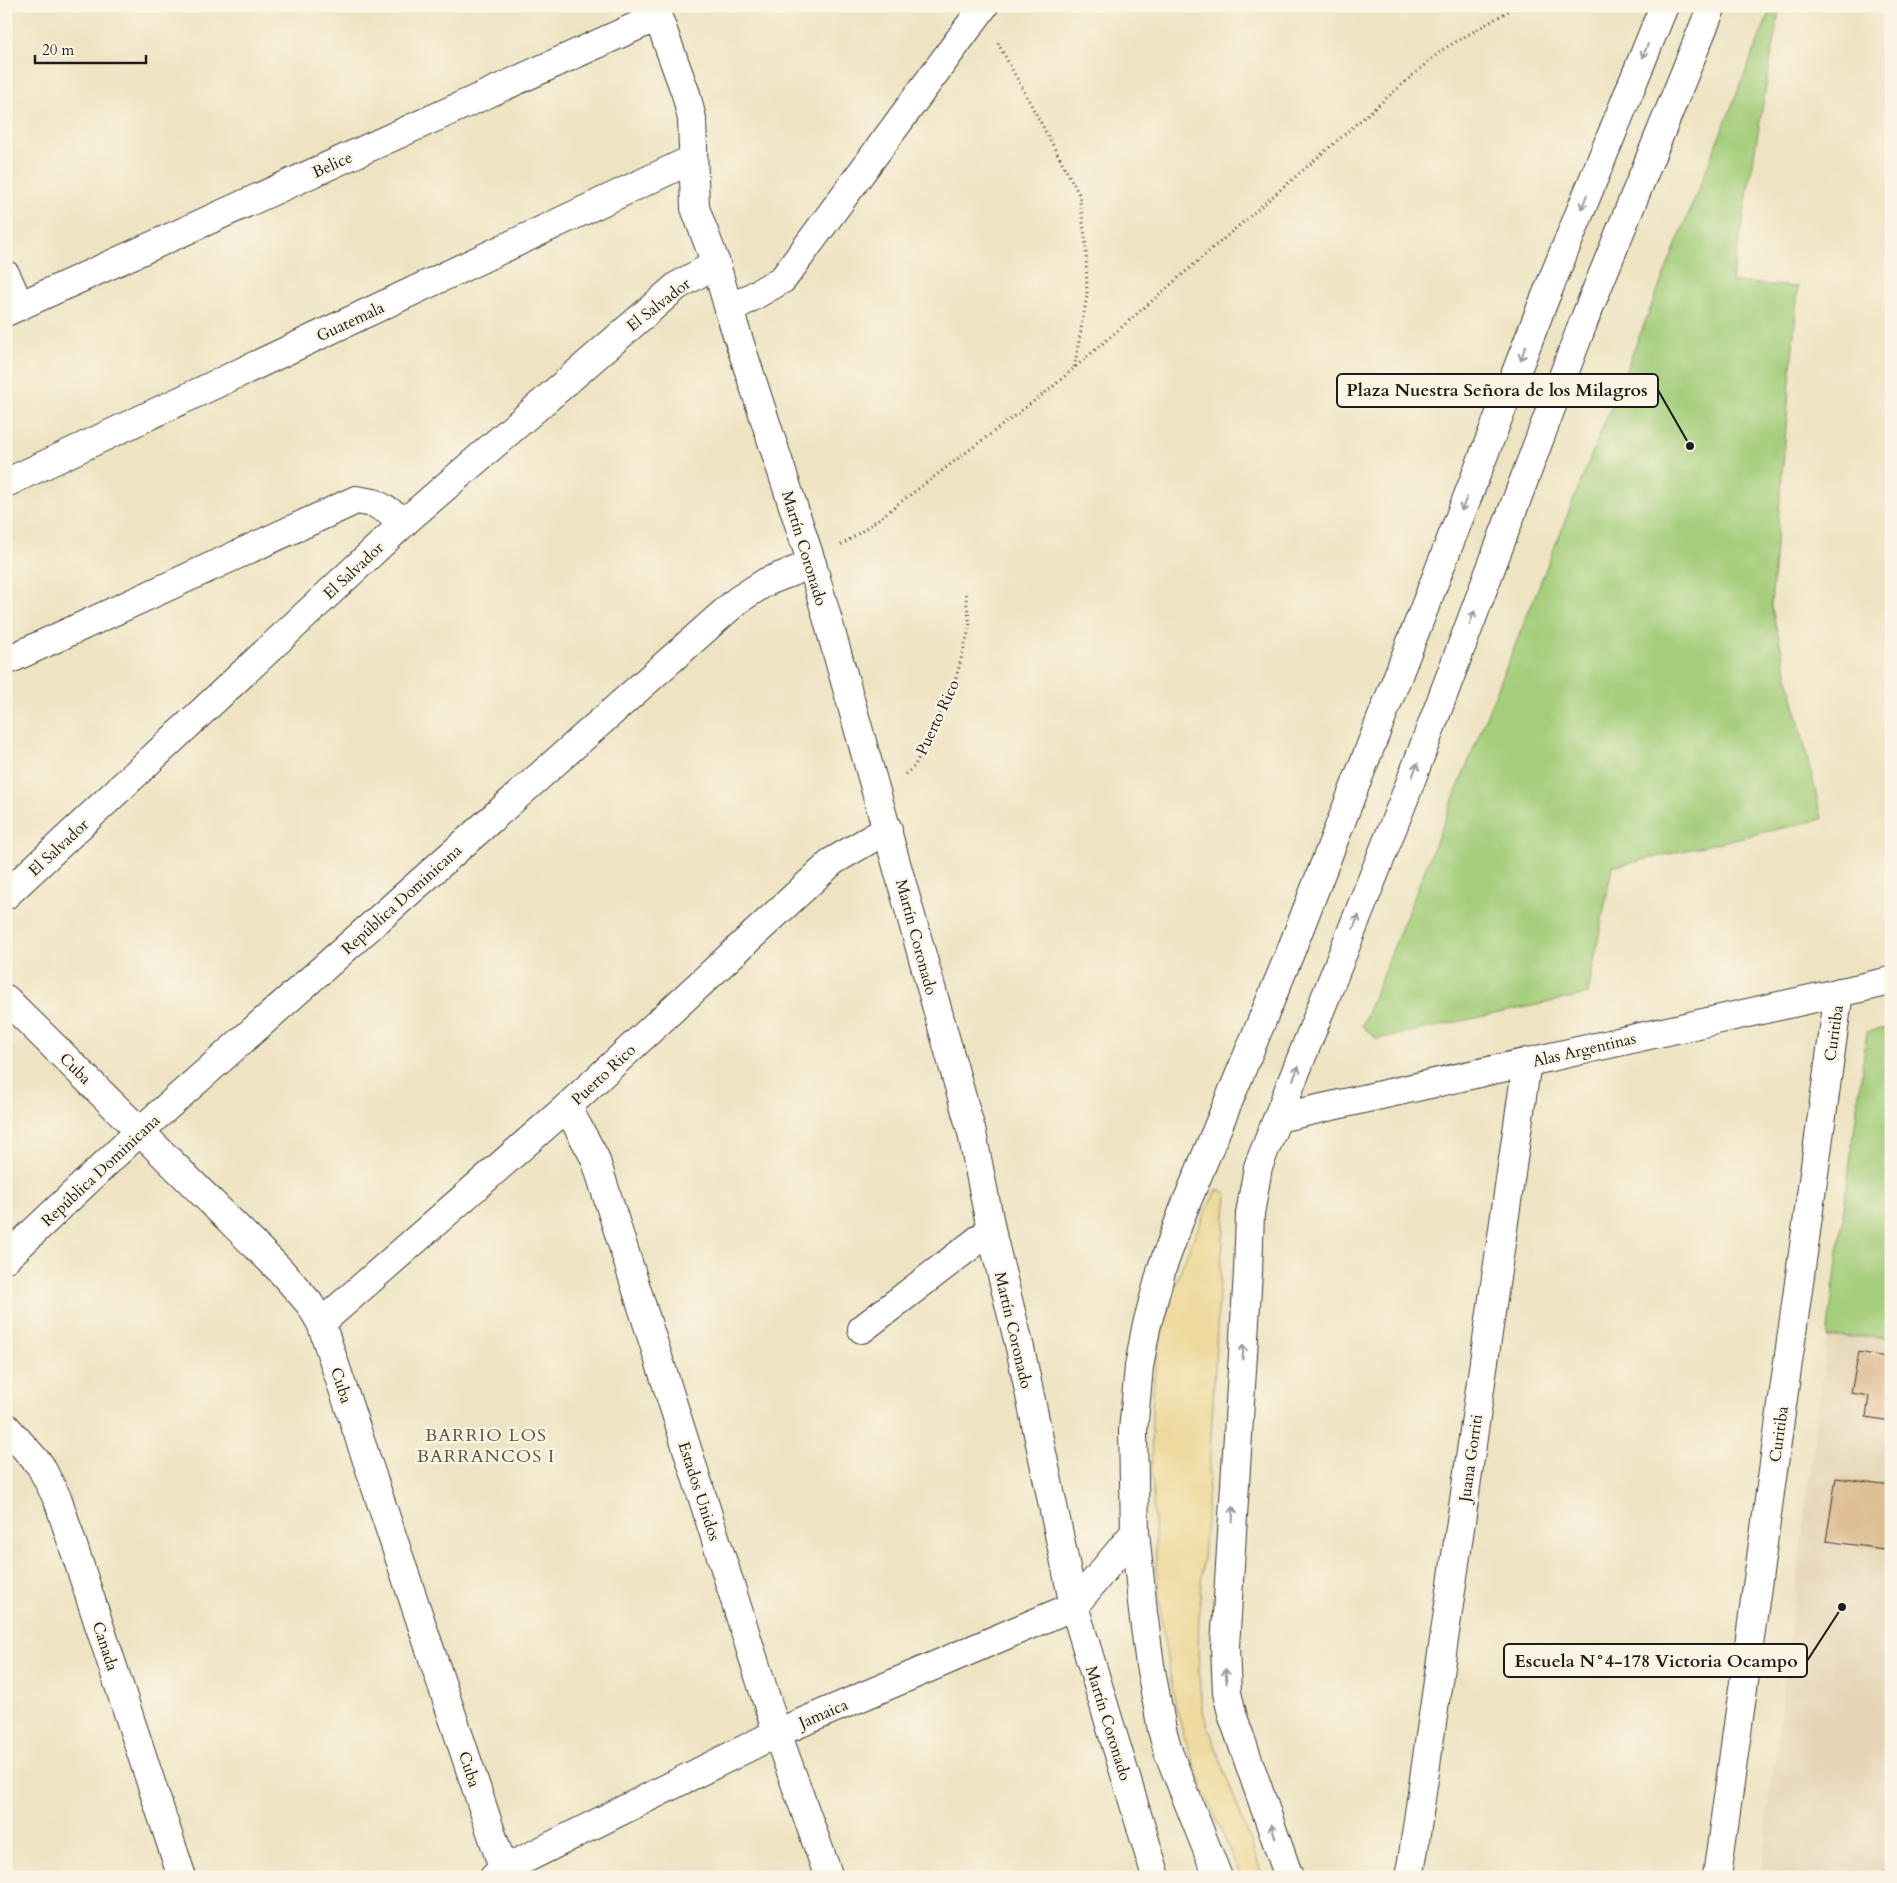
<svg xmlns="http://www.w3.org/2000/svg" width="1897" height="1883" viewBox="0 0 1897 1883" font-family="Cardo,serif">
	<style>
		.built { fill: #e5d5b7 }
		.green { fill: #a4ce7b; stroke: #60754c }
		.sand { fill: #eeda9e; stroke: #857b5d }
		.building { fill: #dfbe94 }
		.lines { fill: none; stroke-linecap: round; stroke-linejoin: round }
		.minor-casing { stroke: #3c3a35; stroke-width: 30 }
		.major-casing { stroke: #3c3a35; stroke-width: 30 }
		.path { stroke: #3c3a35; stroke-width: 3; stroke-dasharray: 1 4; stroke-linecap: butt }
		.minor { stroke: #fff; stroke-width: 28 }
		.major { stroke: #fff; stroke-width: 28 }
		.oneway { stroke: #999 }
		.labels { text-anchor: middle; stroke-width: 4.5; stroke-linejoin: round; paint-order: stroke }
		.street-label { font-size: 16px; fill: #1c1c1c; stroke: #fcf5e5 }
		.neighbourhood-label { font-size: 18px; letter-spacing: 1px; fill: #605546; stroke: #fcf5e5 }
		.leader { fill: none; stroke: #1c1c1c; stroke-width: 2 }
		.callout-dot { fill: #1c1c1c; stroke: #fcf5e5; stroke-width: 2 }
		.callout { fill: #fcf5e5; stroke: #1c1c1c; stroke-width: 2 }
		.callout-label { font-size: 18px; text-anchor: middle; font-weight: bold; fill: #1c1c1c }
	</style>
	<rect width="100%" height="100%" fill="#fcf5e5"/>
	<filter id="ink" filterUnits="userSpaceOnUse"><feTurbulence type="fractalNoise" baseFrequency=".02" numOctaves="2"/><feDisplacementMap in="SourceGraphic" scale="10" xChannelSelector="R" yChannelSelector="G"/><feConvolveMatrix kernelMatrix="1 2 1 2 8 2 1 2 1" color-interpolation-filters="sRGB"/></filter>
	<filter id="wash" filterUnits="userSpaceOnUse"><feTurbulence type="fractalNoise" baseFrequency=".0096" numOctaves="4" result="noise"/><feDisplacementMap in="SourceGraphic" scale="20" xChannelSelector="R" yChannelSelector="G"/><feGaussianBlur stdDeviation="1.12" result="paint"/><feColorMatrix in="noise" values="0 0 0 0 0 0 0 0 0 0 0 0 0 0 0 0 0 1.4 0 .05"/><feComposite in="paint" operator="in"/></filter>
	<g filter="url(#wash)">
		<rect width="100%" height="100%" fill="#eee3c2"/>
		<path class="built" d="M1827,1337H1891V1877H1760Z"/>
		<g class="green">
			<path d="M1772,6H1780L1732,282L1798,287L1771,605L1822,819L1612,867L1588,994L1377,1039L1362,1026Z"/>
			<path d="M1891,1027V1337H1827L1867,1032Z"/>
		</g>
		<path class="sand" d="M1217,1190L1227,1193C1217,1297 1214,1400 1207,1504C1203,1573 1192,1643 1203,1712L1263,1877H1241C1219,1825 1192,1769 1178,1714C1163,1652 1157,1587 1154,1523C1152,1473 1149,1422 1155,1372C1162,1311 1188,1244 1217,1190Z"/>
		<g id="blocks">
			<g class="building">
				<path d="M1859,1352L1891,1358V1421L1866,1417L1869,1396L1851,1393Z"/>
				<path d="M1836,1478L1891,1485V1550L1826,1541Z"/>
				<path d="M1891,1868V1877H1878Z"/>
			</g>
		</g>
	</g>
	<g filter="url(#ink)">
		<use href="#blocks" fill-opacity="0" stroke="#3c3a35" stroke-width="1"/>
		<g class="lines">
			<g class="minor-casing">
				<g id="minor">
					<path d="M654,6L686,94L692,119L695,208L716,264L729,310L812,564L972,1133L993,1239L1020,1348L1074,1606L1156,1877"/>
					<path d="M6,275L20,306"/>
					<path d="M729,310L783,279L984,6"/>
					<path d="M6,312L657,17"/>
					<path d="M6,483L693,159"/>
					<path d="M6,661L356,500L374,503L406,521"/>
					<path d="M6,895L406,521L677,286L716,264"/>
					<path d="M6,999L280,1270L309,1303L321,1323L506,1877"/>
					<path d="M567,1107L595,1158L777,1733L829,1877"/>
					<path d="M1278,1118L1891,981"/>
					<path d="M6,1258L140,1131L738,600L766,582L812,564"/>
					<path d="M321,1323L567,1107L833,861L888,829"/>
					<path d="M862,1329L991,1230"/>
					<path d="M6,1427L40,1465L58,1500L182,1877"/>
					<path d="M494,1877L503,1870L777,1733L1074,1606L1135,1532"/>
					<path d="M1409,1877L1413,1855L1527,1062"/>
					<path d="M1717,1877L1839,992"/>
				</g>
			</g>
			<g class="major-casing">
				<g id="major">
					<path d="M1218,1877L1169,1754L1162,1730L1150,1665L1143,1612L1135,1532L1133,1431L1139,1367L1146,1328L1162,1268L1183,1211L1290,953L1541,308L1664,6"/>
					<path d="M1289,1877L1233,1717L1227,1693L1225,1647L1248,1272L1250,1214L1258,1167L1404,799L1585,318L1712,6"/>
				</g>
			</g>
			<g class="path">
				<path d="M998,43L1079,194L1086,244L1087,296L1074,369"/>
				<path d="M841,545L865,529L1050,389L1442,50L1517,6"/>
				<path d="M905,774L914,767L953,689L970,626L965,591"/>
			</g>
			<use href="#minor" class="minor"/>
			<use href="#major" class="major"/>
		</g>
		<defs><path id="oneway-shaft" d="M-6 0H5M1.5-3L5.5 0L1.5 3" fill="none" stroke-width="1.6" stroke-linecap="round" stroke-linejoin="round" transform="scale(1.25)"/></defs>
		<g class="oneway">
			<use href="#oneway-shaft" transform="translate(1645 51) rotate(112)"/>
			<use href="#oneway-shaft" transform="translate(1584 202) rotate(112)"/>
			<use href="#oneway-shaft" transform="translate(1523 353) rotate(111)"/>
			<use href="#oneway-shaft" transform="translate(1464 504) rotate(111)"/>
			<use href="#oneway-shaft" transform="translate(1472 618) rotate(-69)"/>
			<use href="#oneway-shaft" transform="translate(1415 770) rotate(-69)"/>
			<use href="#oneway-shaft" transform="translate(1356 922) rotate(-68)"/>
			<use href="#oneway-shaft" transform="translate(1296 1073) rotate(-68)"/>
			<use href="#oneway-shaft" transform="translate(1243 1352) rotate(-87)"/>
			<use href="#oneway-shaft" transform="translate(1233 1514) rotate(-87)"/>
			<use href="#oneway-shaft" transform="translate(1226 1676) rotate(-95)"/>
			<use href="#oneway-shaft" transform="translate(1273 1831) rotate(-110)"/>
		</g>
	</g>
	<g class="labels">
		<g class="street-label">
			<text transform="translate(332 164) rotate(-24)" y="6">Belice</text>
			<text transform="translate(658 304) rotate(-38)" y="6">El Salvador</text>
			<text transform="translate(350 321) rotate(-25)" y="6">Guatemala</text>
			<text transform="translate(805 548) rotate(73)" y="6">Martín Coronado</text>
			<text transform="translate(353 570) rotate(-43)" y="6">El Salvador</text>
			<text transform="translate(937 717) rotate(-65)" y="6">Puerto Rico</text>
			<text transform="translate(58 847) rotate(-43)" y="6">El Salvador</text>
			<text transform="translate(401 899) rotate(-42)" y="6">República Dominicana</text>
			<text transform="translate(917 937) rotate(75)" y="6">Martín Coronado</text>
			<text transform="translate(1833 1033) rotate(-82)" y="6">Curitiba</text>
			<text transform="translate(1584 1049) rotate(-13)" y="6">Alas Argentinas</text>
			<text transform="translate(76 1068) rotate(45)" y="6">Cuba</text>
			<text transform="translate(603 1074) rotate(-43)" y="6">Puerto Rico</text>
			<text transform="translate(100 1170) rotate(-43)" y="6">República Dominicana</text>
			<text transform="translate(1014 1330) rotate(77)" y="6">Martín Coronado</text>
			<text transform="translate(342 1385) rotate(72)" y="6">Cuba</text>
			<text transform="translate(1778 1434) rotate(-82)" y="6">Curitiba</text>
			<text transform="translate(1470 1458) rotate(-82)" y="6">Juana Gorriti</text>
			<text transform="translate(700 1491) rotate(72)" y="6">Estados Unidos</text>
			<text transform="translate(106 1646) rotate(72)" y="6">Canada</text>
			<text transform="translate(823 1713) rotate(-23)" y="6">Jamaica</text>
			<text transform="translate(1109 1723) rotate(73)" y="6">Martín Coronado</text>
			<text transform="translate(470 1769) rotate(72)" y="6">Cuba</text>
		</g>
		<g class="neighbourhood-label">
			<text x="486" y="1441">BARRIO LOS<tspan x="486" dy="21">BARRANCOS I</tspan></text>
		</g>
	</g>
	<path class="leader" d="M1690 446L1658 390M1842 1607L1807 1661"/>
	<g class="callout-dot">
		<circle cx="1690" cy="446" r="5"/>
		<circle cx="1842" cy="1607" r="5"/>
	</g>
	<g class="callout">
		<rect x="1337" y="374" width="321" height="33" rx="5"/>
		<rect x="1504" y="1644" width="303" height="33" rx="5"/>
	</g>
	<g class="callout-label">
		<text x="1497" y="396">Plaza Nuestra Señora de los Milagros</text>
		<text x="1656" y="1667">Escuela N°4-178 Victoria Ocampo</text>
	</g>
	<rect width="1897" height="1883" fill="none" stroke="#fcf5e5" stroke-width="25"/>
	<path d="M35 55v8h111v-8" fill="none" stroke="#1c1c1c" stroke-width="2.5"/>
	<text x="42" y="55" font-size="15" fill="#1c1c1c" stroke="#fcf5e5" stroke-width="4" paint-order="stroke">20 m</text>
</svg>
